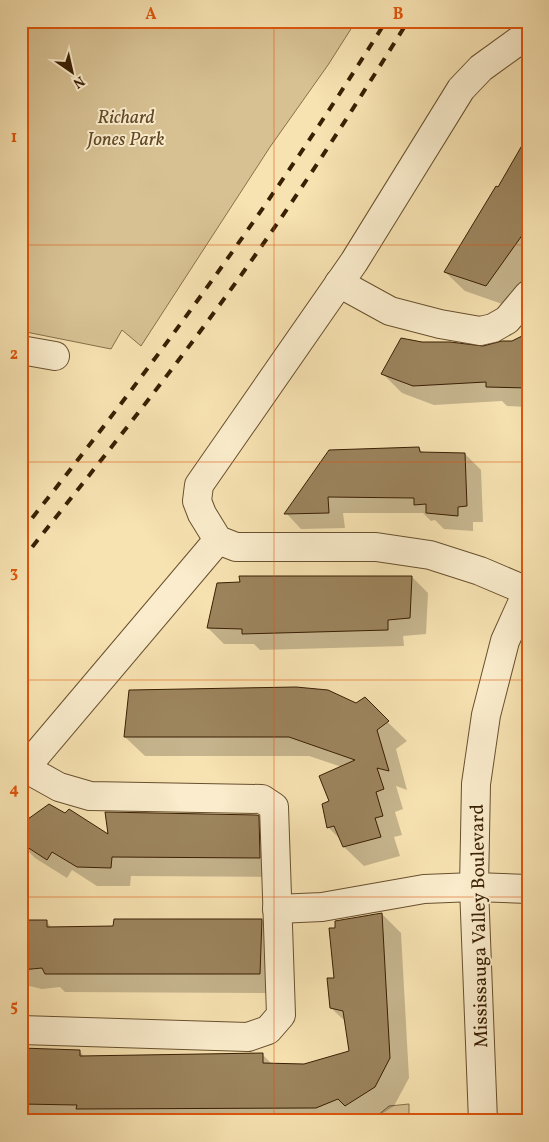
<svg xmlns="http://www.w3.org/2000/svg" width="549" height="1142" viewBox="0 0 549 1142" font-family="Vollkorn,serif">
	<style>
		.green { fill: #d7c193; stroke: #88704b }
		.shadow { fill: #0003 }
		.building { fill: #9c845d; stroke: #391f03 }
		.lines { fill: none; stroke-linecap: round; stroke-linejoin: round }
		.minor-casing { stroke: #68502e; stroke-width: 30 }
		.minor { stroke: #faeccc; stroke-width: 28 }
		.rail { stroke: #391f03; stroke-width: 4; stroke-dasharray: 9 9; stroke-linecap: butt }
		.grid { fill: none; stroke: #df560c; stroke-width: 1; stroke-opacity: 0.55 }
		.labels { text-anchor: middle; stroke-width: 4; stroke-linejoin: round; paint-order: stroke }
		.park-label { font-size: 19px; font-style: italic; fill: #604827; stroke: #faeccc }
		.street-label { font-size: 19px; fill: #391f03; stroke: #faeccc }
		.neatline { fill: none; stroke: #df560c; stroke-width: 2 }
		.grid-label { font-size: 16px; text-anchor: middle; font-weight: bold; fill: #df560c }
	</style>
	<rect width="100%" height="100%" fill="#f7e2b1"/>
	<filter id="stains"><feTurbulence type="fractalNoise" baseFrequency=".004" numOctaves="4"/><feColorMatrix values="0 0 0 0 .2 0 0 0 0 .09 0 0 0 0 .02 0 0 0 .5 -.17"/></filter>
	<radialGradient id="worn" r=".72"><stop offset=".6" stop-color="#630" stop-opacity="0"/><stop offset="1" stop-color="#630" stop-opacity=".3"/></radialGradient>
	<g class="green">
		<path d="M21,21H356L328,65L270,147L141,346L122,330L111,349L21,331Z"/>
		<path d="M409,1104V1121H371L389,1106Z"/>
	</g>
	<g class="shadow">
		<path d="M528,138V273L505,305L465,291L445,272L499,189Z"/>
		<path d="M528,334V407L507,406L502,401L434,405L402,393L383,374L421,343L483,348L512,342Z"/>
		<path d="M419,448L424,454H465L481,470L483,522H473V531L444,529L435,520L431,521L423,513H343L345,528L301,529L286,513Z"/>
		<path d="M412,577L428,593L426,634L403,636L404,646L260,650L254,644H224L208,628Z"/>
		<path d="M364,699L407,741L396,749L407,790L396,786L403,809L395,812L402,835L394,837L400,856L364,866L344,847L341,840L328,827L331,801L342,767L309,756H145L125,737L356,705Z"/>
		<path d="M258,817L278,836L279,877L131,876L130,886H97L72,870L67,878L35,858L21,844V830L109,836Z"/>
		<path d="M382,914L401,933L409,1078L394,1106L371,1121H361L358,1118L351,1121H21V1050L79,1051L85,1057L263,1055L273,1065H304L350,1052L346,1022L331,1008L335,979L336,929Z"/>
		<path d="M262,920L281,940L279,993L65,992L60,987L42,989L21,984V921H46L52,928L114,927Z"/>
	</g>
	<g class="building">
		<path d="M528,135V227L486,286L444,272L496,186L498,187Z"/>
		<path d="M528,333V388L486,387V382L413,386L381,374L401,338L422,342H450L483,346L502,341H512Z"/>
		<path d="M419,447L420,452L465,453L467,506L458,507V516L426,513V504L414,505V498L328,497L329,513L284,514L329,450Z"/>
		<path d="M239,576H412L410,618L388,620V630L242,634V629L207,628L217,583L240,582Z"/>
		<path d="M296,687L328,690L356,703L365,697L389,721L377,730L389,771L377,768L384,789L376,792L383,816L375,818L381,837L343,847L334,826L327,828L322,804L329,801L319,776L355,760L289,737H124L129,690Z"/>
		<path d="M49,804L65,813L69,809L108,834L105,812L257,815L259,816L260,858L112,857L111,868L77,867L52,852L47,860L21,843V828L28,819Z"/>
		<path d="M382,913L390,1058L375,1087L345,1106L338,1099L316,1108L76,1109L77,1105L21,1104V1048L80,1050V1056L263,1053V1063L304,1064L349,1051L343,1011L330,1008L327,978H334L329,928H335V921Z"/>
		<path d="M114,919H262L260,974H45L42,968L21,970V920H47V927L113,926Z"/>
	</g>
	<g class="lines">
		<g class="minor-casing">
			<g id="minor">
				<path d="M339,283L390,311L440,324L480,331L493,328L507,320L528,295"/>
				<path d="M21,350L55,356"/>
				<path d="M527,591L480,571L430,555L376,547H236L218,540L202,514L197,501L199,485L354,262L461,89L481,68L528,34"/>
				<path d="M21,773L218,540"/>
				<path d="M277,909L322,907L424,889L474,887L528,889"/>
				<path d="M21,1030L248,1037L268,1030L281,1015L274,807L262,799L90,796L59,787L25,768"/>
				<path d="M483,1121L474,887L476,784L486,715L505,641L528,590"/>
			</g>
		</g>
		<use href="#minor" class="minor"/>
		<g class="rail">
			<path d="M21,532C152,368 275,199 386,21"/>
			<path d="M21,561C99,463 177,366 249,264C305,185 357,103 408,21"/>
		</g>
	</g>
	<path class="grid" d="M274,21V1121M21,245H528M21,462H528M21,680H528M21,897H528"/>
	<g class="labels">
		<g class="park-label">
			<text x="126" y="123">Richard<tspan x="126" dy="22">Jones Park</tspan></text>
		</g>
		<g class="street-label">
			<text transform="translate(478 926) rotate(-91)" y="7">Mississauga Valley Boulevard</text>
		</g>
	</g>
	<rect width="549" height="1142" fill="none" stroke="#f7e2b1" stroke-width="55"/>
	<g transform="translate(72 72) rotate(146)" stroke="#faeccc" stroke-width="4" paint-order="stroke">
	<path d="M0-4L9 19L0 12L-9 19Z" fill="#391f03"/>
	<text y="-8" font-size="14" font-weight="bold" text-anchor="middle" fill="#391f03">N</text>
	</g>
	<rect x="28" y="28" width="494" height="1086" class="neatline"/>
	<g class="grid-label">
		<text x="151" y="19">A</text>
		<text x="398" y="19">B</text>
		<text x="14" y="142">1</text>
		<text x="14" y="359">2</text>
		<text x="14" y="577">3</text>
		<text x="14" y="794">4</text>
		<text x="14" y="1011">5</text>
	</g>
	<rect width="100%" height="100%" filter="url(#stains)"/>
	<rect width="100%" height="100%" fill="url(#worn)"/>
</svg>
